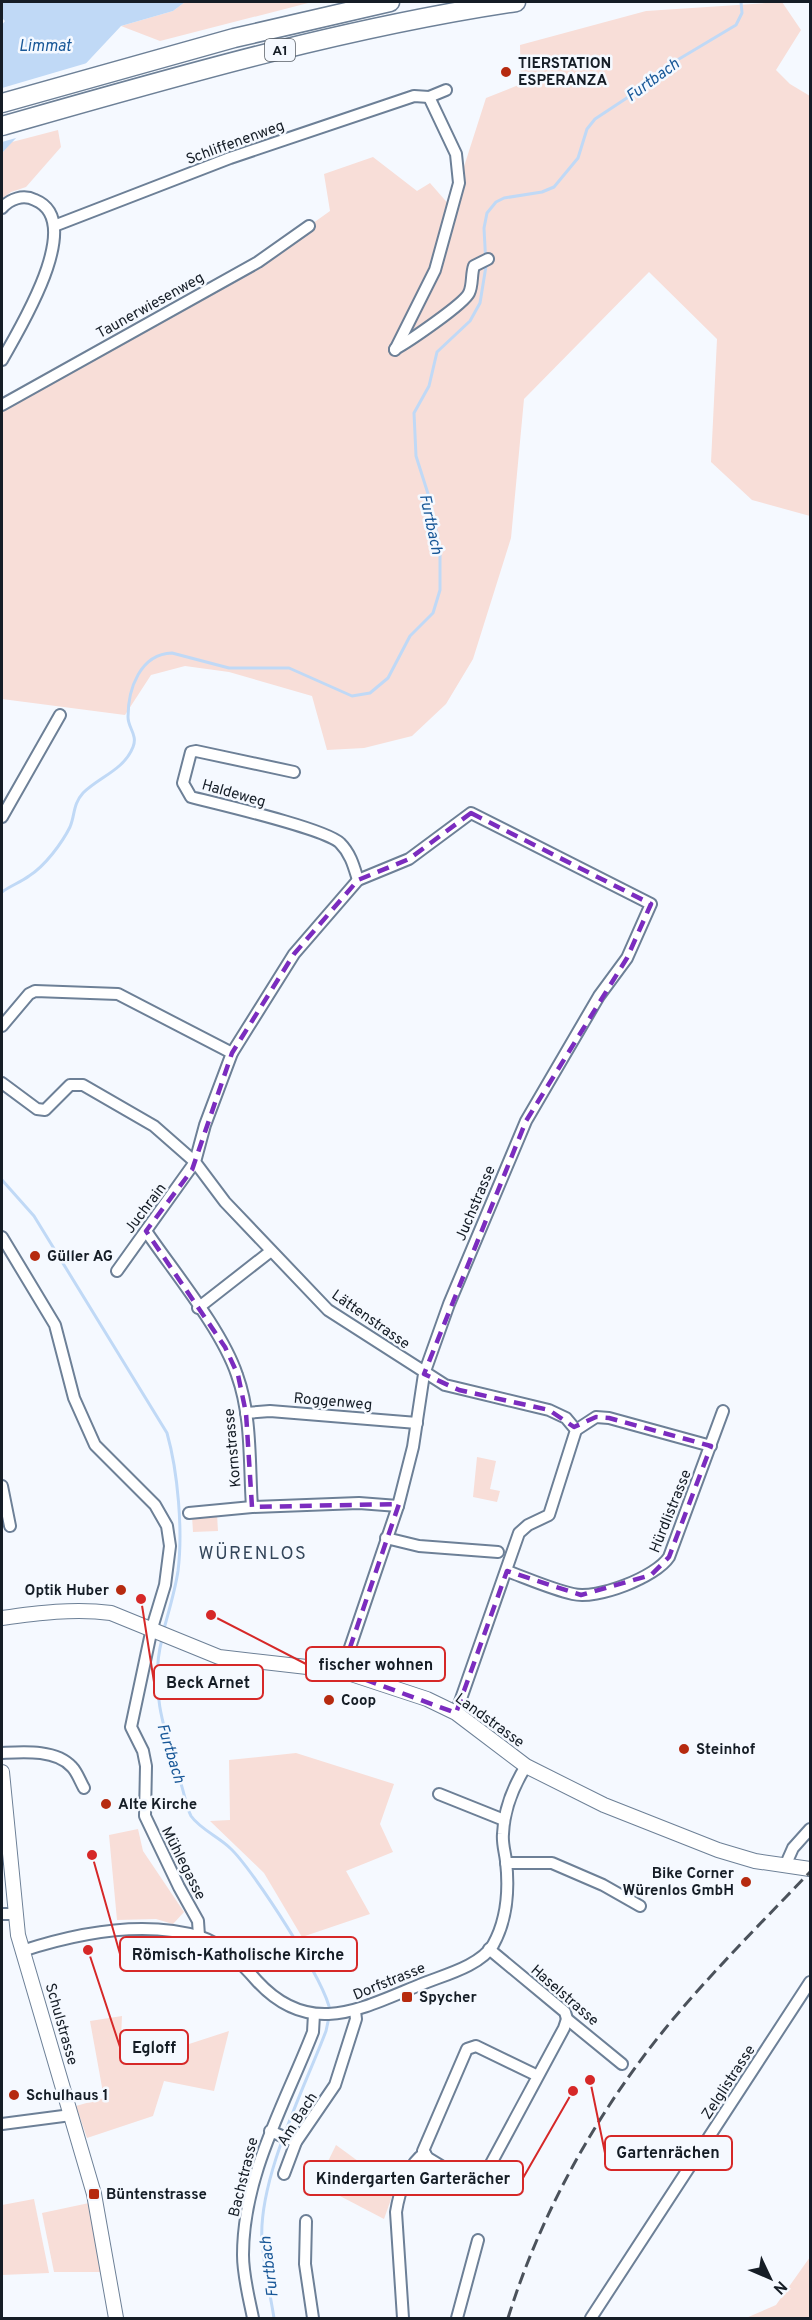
<svg xmlns="http://www.w3.org/2000/svg" width="812" height="2320" viewBox="0 0 812 2320" font-family="Overpass,sans-serif">
	<style>
		.green { fill: #f8ded8 }
		.water { fill: #c0d9f6 }
		.pier { fill: #f5f9ff }
		.lines { fill: none; stroke-linecap: round; stroke-linejoin: round }
		.stream { stroke: #c0d9f6; stroke-width: 3 }
		.street-casing { stroke: #6d8097; stroke-width: 14 }
		.secondary-casing { stroke: #6d8097; stroke-width: 16 }
		.highway-casing { stroke: #6d8097; stroke-width: 21 }
		.street { stroke: #fff; stroke-width: 10 }
		.secondary { stroke: #fff; stroke-width: 14 }
		.highway { stroke: #fff; stroke-width: 18 }
		.rail { stroke: #4b525b; stroke-width: 3; stroke-dasharray: 12 6; stroke-linecap: butt }
		.marked { fill: none; stroke: #7b2cbf; stroke-width: 4.5; stroke-dasharray: 12 8; stroke-linejoin: round }
		.poi-dot { fill: #b62a0f; stroke: #f5f9ff; stroke-width: 2 }
		.labels { text-anchor: middle; stroke-width: 5; stroke-linejoin: round; paint-order: stroke }
		.shield { fill: #f5f9ff; stroke: #585f67; stroke-width: 1.5 }
		.shield-label { font-size: 14px; font-weight: bold; fill: #151d26 }
		.poi-label { font-size: 15px; font-weight: bold; fill: #151d26; stroke: #f5f9ff; text-anchor: start }
		.street-label { font-size: 15px; fill: #151d26; stroke: #f5f9ff }
		.water-label { font-size: 16px; font-style: italic; fill: #195898; stroke: #f5f9ff }
		.quarter-label { font-size: 18px; letter-spacing: 1.5px; fill: #34465a; stroke: #f5f9ff }
		.leader { fill: none; stroke: #d62828; stroke-width: 2 }
		.callout-dot { fill: #d62828; stroke: #f5f9ff; stroke-width: 2 }
		.callout { fill: #f5f9ff; stroke: #d62828; stroke-width: 2 }
		.callout-label { font-size: 16px; text-anchor: middle; font-weight: bold; fill: #151d26 }
	</style>
	<rect width="100%" height="100%" fill="#f5f9ff"/>
	<g class="green">
		<path d="M185,2H312L160,41L121,26L173,11Z"/>
		<path d="M782,2L801,30L776,70L790,84L810,96V516L752,500L711,462L717,339L649,272L524,399L511,538L473,659L446,704L412,736L364,748L327,750L312,696L229,672L185,666L151,675L125,715L2,699V405L309,226L330,211L324,174L373,157L417,191L430,183L451,207L486,98L521,84L520,45L646,11Z"/>
		<path d="M58,130L61,147L26,187L11,192L2,199V153L12,142Z"/>
		<path d="M477,1457L496,1461L490,1489L500,1491L497,1502L473,1497Z"/>
		<path d="M217,1514L218,1531L193,1532L192,1516Z"/>
		<path d="M296,1753L394,1784L380,1824L393,1852L346,1871L370,1914L302,1937L264,1873L210,1821L230,1820L229,1760Z"/>
		<path d="M138,1829L143,1851L184,1912L173,1924L156,1919L117,1920L109,1835Z"/>
		<path d="M122,2016L120,2060L189,2059V2044L229,2031L214,2091L164,2081L153,2116L87,2138L76,2106L104,2098L90,2021Z"/>
		<path d="M336,2145L395,2188L384,2219L317,2184Z"/>
		<path d="M34,2199L49,2273L2,2275V2205Z"/>
		<path d="M89,2203L102,2272H54L42,2213Z"/>
		<path d="M810,2257V2318H746L776,2305Z"/>
	</g>
	<path class="water" d="M2,2H185L173,11L121,26L2,153V25L5,21L2,18Z"/>
	<path class="pier" d="M94,61L23,136L2,142V88Z"/>
	<g class="lines">
		<g class="stream">
			<path d="M2,892C10,886 21,882 29,876C45,866 62,843 70,827C75,815 73,804 83,793C99,777 124,770 133,747C138,735 128,728 128,717C128,689 140,654 172,653L229,668H289L352,696L370,693L388,678L410,636L433,613L440,590V550L430,500L416,456L414,413L429,386L437,352L470,321L480,303L486,266L484,228L487,213L496,202L504,198L542,192L554,187L578,158L587,129L595,119L651,82L669,65L736,25L742,13L741,2"/>
			<path d="M2,1180L34,1216L167,1433C178,1472 183,1531 178,1571C175,1591 169,1610 164,1629"/>
			<path d="M162,1639C149,1689 165,1733 180,1781C184,1791 186,1807 191,1816C200,1829 219,1837 230,1848C253,1869 326,1983 330,2011"/>
			<path d="M274,2318C270,2293 264,2267 262,2241C258,2179 304,2089 326,2031L329,2017"/>
		</g>
		<g class="street-casing">
			<g id="street">
				<path d="M2,208C10,199 23,194 35,200C87,221 18,331 2,360"/>
				<path d="M54,226L230,158L414,96L429,97L446,90"/>
				<path d="M395,349C408,342 464,304 469,293C473,285 471,274 474,266L488,259"/>
				<path d="M395,350L435,270L459,183L456,154L429,97"/>
				<path d="M2,405L258,262L309,226"/>
				<path d="M294,772L196,751L191,752L183,783L191,797C218,804 324,828 340,843C351,854 354,867 358,880"/>
				<path d="M2,817L60,715"/>
				<path d="M2,1026L29,994L35,991L118,994L232,1053"/>
				<path d="M2,1083L37,1109L45,1110L70,1085H83L154,1126L195,1162L117,1271"/>
				<path d="M146,1231C174,1272 222,1330 237,1375C252,1416 249,1464 252,1507L359,1503L398,1506"/>
				<path d="M2,1237L55,1325L74,1398L95,1445L155,1505L167,1526L170,1546L165,1585L152,1628L131,1727L143,1751L146,1766L145,1816L179,1887L198,1921L199,1936"/>
				<path d="M198,1308L271,1251"/>
				<path d="M246,1413L270,1411L417,1423"/>
				<path d="M576,1430L596,1417L609,1418L711,1446"/>
				<path d="M2,1486L10,1526"/>
				<path d="M189,1513L252,1507"/>
				<path d="M386,1538L419,1546L498,1552"/>
				<path d="M507,1571C529,1579 551,1589 573,1594C597,1600 656,1577 669,1557L723,1411"/>
				<path d="M342,1671L398,1506L413,1447L424,1374L449,1304L526,1121L599,996L627,958L651,904L471,813L409,859L358,880L294,954L232,1053L205,1125L195,1162L225,1202L328,1310L445,1385L549,1410L566,1418L576,1430L549,1515L528,1525L519,1533L456,1713"/>
				<path d="M2,1753C22,1752 56,1749 72,1767C77,1772 80,1781 84,1788"/>
				<path d="M439,1794L504,1820"/>
				<path d="M506,1863H552L603,1885L640,1906"/>
				<path d="M785,1866L793,1848L810,1829"/>
				<path d="M2,1914H14"/>
				<path d="M489,1949L565,2012L567,2019L622,2064"/>
				<path d="M22,1951C77,1933 144,1920 201,1937C223,1944 242,1964 257,1981C310,2039 362,2008 422,1984C444,1975 480,1966 493,1945C507,1920 509,1888 506,1861C505,1852 502,1843 503,1834C504,1809 513,1787 526,1766"/>
				<path d="M538,2076L476,2046L467,2049L423,2151L428,2158L474,2186L481,2182L564,2028L567,2019"/>
				<path d="M2,2124L71,2115"/>
				<path d="M270,2131L296,2142"/>
				<path d="M284,2174L296,2142L335,2085L356,2019L355,2011"/>
				<path d="M306,2221L305,2264L313,2318"/>
				<path d="M253,2318C249,2298 243,2276 243,2255C243,2175 285,2104 313,2032L314,2014"/>
				<path d="M403,2318L396,2212C399,2193 408,2163 425,2153"/>
				<path d="M457,2318L478,2240"/>
				<path d="M591,2318L810,1982"/>
			</g>
		</g>
		<g class="secondary-casing">
			<g id="secondary">
				<path d="M2,1618C37,1613 75,1608 111,1613L219,1657L342,1671L427,1699L456,1713L526,1766L604,1805L718,1850L755,1861L810,1869"/>
				<path d="M2,1772L18,1935L94,2194L116,2318"/>
			</g>
		</g>
		<g class="highway-casing">
			<g id="highway">
				<path d="M2,103L234,38L390,2"/>
				<path d="M2,126C171,78 341,28 516,2"/>
			</g>
		</g>
		<use href="#street" class="street"/>
		<use href="#secondary" class="secondary"/>
		<use href="#highway" class="highway"/>
		<path class="rail" d="M508,2318C542,2209 601,2105 674,2018C717,1967 764,1920 810,1872"/>
	</g>
	<path class="marked" d="M471,813L651,904L627,958L526,1121L424,1374L459,1390L549,1410L574,1427L596,1417L609,1418L711,1446L669,1557L651,1575L581,1595L507,1571L456,1713L342,1671L399,1504L252,1507L246,1413L238,1375L225,1347L146,1231L192,1170L232,1053L294,954L358,880L409,859Z"/>
	<g class="poi-dot">
		<circle cx="506" cy="72" r="6"/>
		<circle cx="35" cy="1256" r="6"/>
		<circle cx="121" cy="1590" r="6"/>
		<circle cx="329" cy="1700" r="6"/>
		<circle cx="684" cy="1749" r="6"/>
		<circle cx="106" cy="1804" r="6"/>
		<circle cx="746" cy="1882" r="6"/>
		<rect x="401" y="1991" width="12" height="12" rx="3"/>
		<circle cx="14" cy="2095" r="6"/>
		<rect x="88" y="2188" width="12" height="12" rx="3"/>
	</g>
	<g class="labels">
		<rect class="shield" x="265" y="39" width="30" height="22" rx="4.5"/>
		<g class="shield-label">
			<text x="280" y="55">A1</text>
		</g>
		<g class="poi-label">
			<text x="518" y="68">TIERSTATION<tspan x="518" dy="17">ESPERANZA</tspan></text>
			<text x="47" y="1261">Güller AG</text>
			<text x="109" y="1595" text-anchor="end">Optik Huber</text>
			<text x="341" y="1705">Coop</text>
			<text x="696" y="1754">Steinhof</text>
			<text x="118" y="1809">Alte Kirche</text>
			<text x="734" y="1878" text-anchor="end">Bike Corner<tspan x="734" dy="17">Würenlos GmbH</tspan></text>
			<text x="419" y="2002">Spycher</text>
			<text x="26" y="2100">Schulhaus 1</text>
			<text x="106" y="2199">Büntenstrasse</text>
		</g>
		<g class="street-label">
			<text transform="translate(235 142) rotate(-20)" y="5">Schliffenenweg</text>
			<text transform="translate(150 305) rotate(-29)" y="5">Taunerwiesenweg</text>
			<text transform="translate(234 793) rotate(16)" y="5">Haldeweg</text>
			<text transform="translate(475 1203) rotate(-67)" y="5">Juchstrasse</text>
			<text transform="translate(145 1208) rotate(-53)" y="5">Juchrain</text>
			<text transform="translate(371 1319) rotate(35)" y="5">Lättenstrasse</text>
			<text transform="translate(333 1401) rotate(5)" y="5">Roggenweg</text>
			<text transform="translate(232 1448) rotate(-95)" y="5">Kornstrasse</text>
			<text transform="translate(670 1511) rotate(-68)" y="5">Hürdlistrasse</text>
			<text transform="translate(490 1720) rotate(36)" y="5">Landstrasse</text>
			<text transform="translate(184 1863) rotate(63)" y="5">Mühlegasse</text>
			<text transform="translate(389 1981) rotate(-22)" y="5">Dorfstrasse</text>
			<text transform="translate(565 1995) rotate(41)" y="5">Haselstrasse</text>
			<text transform="translate(62 2024) rotate(74)" y="5">Schulstrasse</text>
			<text transform="translate(728 2082) rotate(-57)" y="5">Zelglistrasse</text>
			<text transform="translate(297 2119) rotate(-57)" y="5">Am Bach</text>
			<text transform="translate(243 2177) rotate(-76)" y="5">Bachstrasse</text>
		</g>
		<g class="water-label">
			<text x="45" y="51">Limmat</text>
			<text transform="translate(652 79) rotate(-36)" y="6">Furtbach</text>
			<text transform="translate(432 524) rotate(78)" y="6">Furtbach</text>
			<text transform="translate(172 1753) rotate(73)" y="6">Furtbach</text>
			<text transform="translate(268 2267) rotate(-97)" y="6">Furtbach</text>
		</g>
		<g class="quarter-label">
			<text x="253" y="1559">WÜRENLOS</text>
		</g>
	</g>
	<path class="leader" d="M211 1615L306 1664M141 1599L154 1682M92 1855L120 1954M88 1950L120 2047M590 2080L605 2153M573 2091L523 2178"/>
	<g class="callout-dot">
		<circle cx="211" cy="1615" r="6"/>
		<circle cx="141" cy="1599" r="6"/>
		<circle cx="92" cy="1855" r="6"/>
		<circle cx="88" cy="1950" r="6"/>
		<circle cx="590" cy="2080" r="6"/>
		<circle cx="573" cy="2091" r="6"/>
	</g>
	<g class="callout">
		<rect x="306" y="1647" width="139" height="34" rx="6"/>
		<rect x="154" y="1665" width="109" height="34" rx="6"/>
		<rect x="120" y="1937" width="237" height="34" rx="6"/>
		<rect x="120" y="2030" width="68" height="34" rx="6"/>
		<rect x="605" y="2136" width="127" height="34" rx="6"/>
		<rect x="304" y="2161" width="219" height="34" rx="6"/>
	</g>
	<g class="callout-label">
		<text x="376" y="1670">fischer wohnen</text>
		<text x="208" y="1688">Beck Arnet</text>
		<text x="238" y="1960">Römisch-Katholische Kirche</text>
		<text x="154" y="2053">Egloff</text>
		<text x="668" y="2158">Gartenrächen</text>
		<text x="413" y="2184">Kindergarten Garterächer</text>
	</g>
	<rect width="812" height="2320" fill="none" stroke="#151d26" stroke-width="6"/>
	<g transform="translate(770 2278) rotate(134)" stroke="#f5f9ff" stroke-width="4.5" paint-order="stroke">
	<path d="M0-4.5L10 22L0 15L-10 22Z" fill="#151d26"/>
	<text y="-9" font-size="16" font-weight="bold" text-anchor="middle" fill="#151d26">N</text>
	</g>
</svg>
